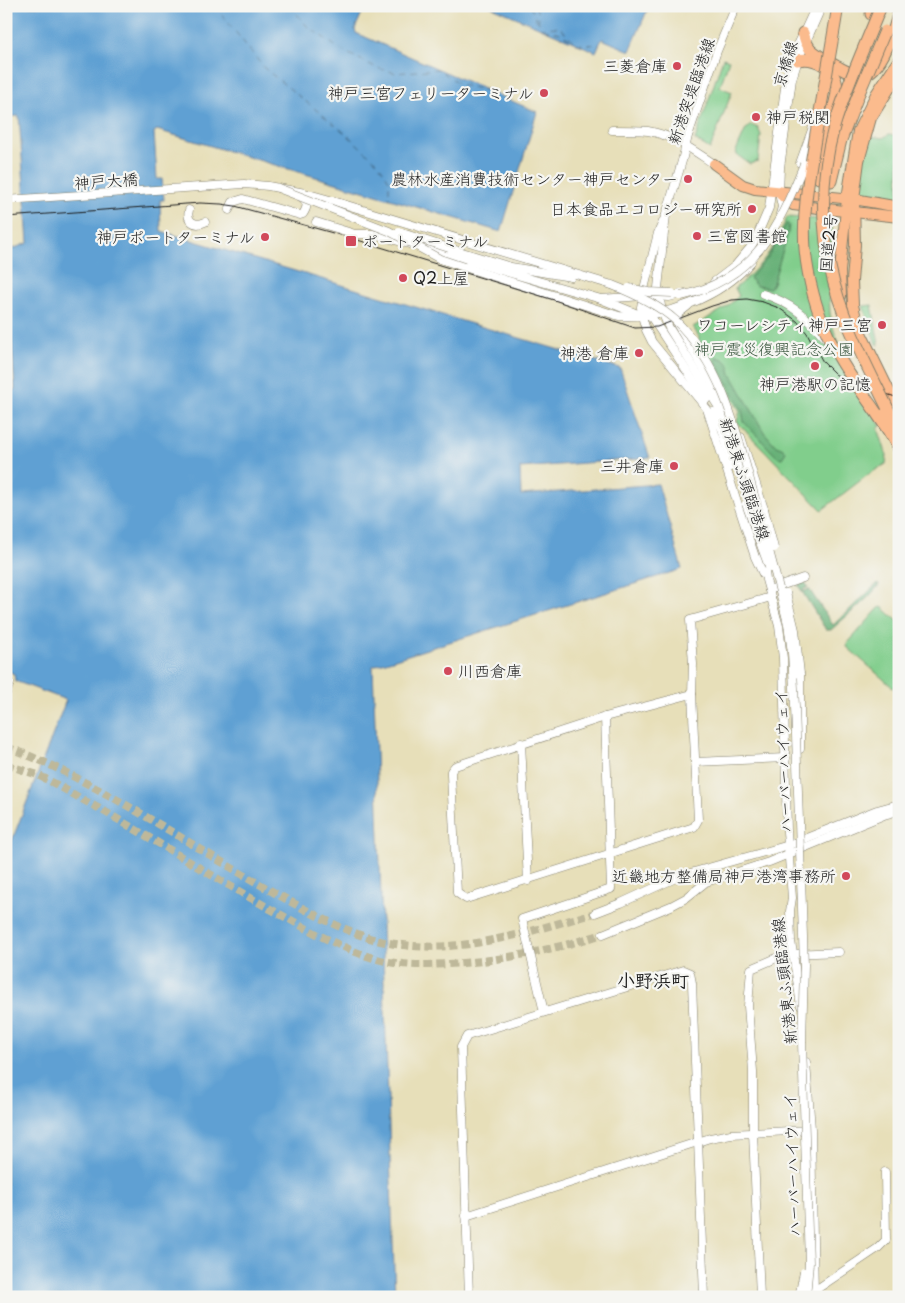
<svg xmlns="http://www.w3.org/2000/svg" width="905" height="1303" viewBox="0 0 905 1303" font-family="'Playpen Sans','Klee One',sans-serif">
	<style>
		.green { fill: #81ce8c; stroke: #4e7554 }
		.forest { fill: #68b178; stroke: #42664a }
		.water { fill: #5fa0d3; stroke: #3e5e78 }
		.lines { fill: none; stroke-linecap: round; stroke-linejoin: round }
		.ferry { stroke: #3a576e; stroke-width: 1; stroke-dasharray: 6 5; stroke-linecap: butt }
		.tertiary-tunnel { stroke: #beb89a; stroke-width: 8; stroke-dasharray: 8 4; stroke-linecap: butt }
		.tertiary-casing { stroke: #827e6a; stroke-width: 9 }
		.primary-casing { stroke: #827e6a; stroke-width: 12 }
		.trunk-casing { stroke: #827e6a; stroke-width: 12 }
		.motorway-casing { stroke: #827e6a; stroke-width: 13 }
		.tertiary { stroke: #fff; stroke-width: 8 }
		.primary { stroke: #fbbb8d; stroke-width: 10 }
		.trunk { stroke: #fbbb8d; stroke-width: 10 }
		.motorway { stroke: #fbbb8d; stroke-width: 11 }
		.tram { stroke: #1c1c1c; stroke-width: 1 }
		.tertiary-bridge-casing { stroke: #827e6a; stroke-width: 9; stroke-linecap: butt }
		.motorway-bridge-casing { stroke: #827e6a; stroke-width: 13; stroke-linecap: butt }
		.tertiary-bridge { stroke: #fff; stroke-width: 8 }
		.motorway-bridge { stroke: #fbbb8d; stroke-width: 11 }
		.poi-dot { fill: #d1495b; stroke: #f6f6f2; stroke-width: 2 }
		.labels { text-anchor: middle; stroke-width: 4.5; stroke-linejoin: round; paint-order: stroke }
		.street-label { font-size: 16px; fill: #1c1c1c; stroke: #f6f6f2 }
		.poi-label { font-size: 16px; fill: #1c1c1c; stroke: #f6f6f2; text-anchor: end }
		.park-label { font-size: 16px; fill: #3f5a43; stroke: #f6f6f2 }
		.neighbourhood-label { font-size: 18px; font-weight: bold; fill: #1c1c1c; stroke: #f6f6f2 }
	</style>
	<rect width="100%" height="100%" fill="#f6f6f2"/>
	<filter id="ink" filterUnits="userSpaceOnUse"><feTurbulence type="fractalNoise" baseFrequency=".02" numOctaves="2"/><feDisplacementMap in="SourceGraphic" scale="10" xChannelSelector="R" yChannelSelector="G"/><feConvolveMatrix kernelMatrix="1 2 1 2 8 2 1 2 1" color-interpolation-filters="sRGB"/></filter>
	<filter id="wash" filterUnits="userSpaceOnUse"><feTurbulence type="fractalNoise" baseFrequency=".0096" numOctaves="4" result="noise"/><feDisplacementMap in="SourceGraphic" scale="20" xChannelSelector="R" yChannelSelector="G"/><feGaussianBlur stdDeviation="1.12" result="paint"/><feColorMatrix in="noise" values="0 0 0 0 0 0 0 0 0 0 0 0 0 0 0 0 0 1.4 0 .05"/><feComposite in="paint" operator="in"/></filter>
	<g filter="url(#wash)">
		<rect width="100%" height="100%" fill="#e7dfb9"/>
		<g class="green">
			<path d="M723,58L729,60L720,87L732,92L710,149L695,140Z"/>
			<path d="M751,125L758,128L761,135L758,161L750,164L737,155L736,151L746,129Z"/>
			<path d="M889,134L899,136V203C887,201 865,203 860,191L863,160L869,136L883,138Z"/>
			<path d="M787,217L833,220L829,286L830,313L833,328L861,395L881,426L878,428L887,456L886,464L869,474L822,510L737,422L740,411L698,344L699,337L693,327L725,308L739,296L735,288C762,266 774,249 787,217Z"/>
			<path d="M872,305L879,345L876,344L863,306Z"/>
			<path d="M882,607L899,622V693L847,647V644L879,608Z"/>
		</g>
		<g class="forest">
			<path d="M787,223L789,225L788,233L773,283L770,288L756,286L750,278L768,257Z"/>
			<path d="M717,357C728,360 729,363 731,374L764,432L776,446L784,449L786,452L782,458L777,457L744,422L742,410L715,360Z"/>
			<path d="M805,582L808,587L803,590V592L809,589L833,625L878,583L879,585C866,602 847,615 831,630H826L798,585Z"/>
		</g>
		<g class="water">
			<path d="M6,6H365L355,29L356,33L537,112L501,232L157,130L154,132L157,179H162L164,200H160L161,231L620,368L650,458L520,468L521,495L658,484L682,569L373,666L395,1297H6V856L66,700L15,681L14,674L6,670V385L7,391L15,390L6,251L28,243L19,116L6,117Z"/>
			<path d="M490,6H649L630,51L602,39L596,52Z"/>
		</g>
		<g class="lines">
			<g class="ferry">
				<path d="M215,6L264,68L345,133L378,163L389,180V199"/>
				<path d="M290,6L307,26L341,50L377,68L396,73L438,69L461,85L485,90"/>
				<path d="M530,6L539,25"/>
				<path d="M536,6L540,28L560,27L576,44L599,45"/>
				<path d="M544,29L560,33L574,42"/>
			</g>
		</g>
	</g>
	<g filter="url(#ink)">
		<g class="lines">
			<g class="tertiary-tunnel">
				<path d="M6,747C44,760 77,778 112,797C167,828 220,862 275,893C315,915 357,940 403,945C469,953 533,930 595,913"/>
				<path d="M6,764C16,768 25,771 35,774C56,783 77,797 98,808C157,841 214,878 274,911C312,931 352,956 395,963C412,966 430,965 448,964C501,961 552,950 603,934"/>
			</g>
			<g class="tertiary-casing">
				<g id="tertiary">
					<path d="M736,6L717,51L688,136L682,161L666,215L658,233L645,285L641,307L642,316L646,330L652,342L707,409L755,557L763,574"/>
					<path d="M612,130C624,130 636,130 648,131C673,135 693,150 714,164"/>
					<path d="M800,163L813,127"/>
					<path d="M6,200L244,184L268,186L305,193L330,200L612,285"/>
					<path d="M189,210C186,221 195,227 205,222"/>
					<path d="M229,210L233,202L243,199L300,215L303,214C307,208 309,202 301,197"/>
					<path d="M780,214L782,207L779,193L780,168L792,79L798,60L822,6"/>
					<path d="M666,215L658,288L662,312L669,328L718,406L727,425L751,511"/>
					<path d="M316,222L355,234H373L409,244"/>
					<path d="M423,248L601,299"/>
					<path d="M449,248L511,267L571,277"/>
					<path d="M464,267L619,316C665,319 721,297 751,262"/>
					<path d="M714,282L735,266L750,248L756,238L769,208L786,80L792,58L816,6"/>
					<path d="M763,294C790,302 809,318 827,340"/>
					<path d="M640,295L669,297L685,293"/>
					<path d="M688,306L678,314L677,324L726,407"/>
					<path d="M640,315L601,299L643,296L650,315L706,400"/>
					<path d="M713,412L722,429L733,467"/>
					<path d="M741,437L764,509"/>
					<path d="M763,556L766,580L779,626L783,658L787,832L792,898L790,911L791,941L801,1006"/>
					<path d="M769,590L803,578"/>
					<path d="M6,693L10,683"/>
					<path d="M692,694L698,820L694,827L466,899L457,893L451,775V771L455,766L605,717Z"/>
					<path d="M692,694L693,664L690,620L771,597"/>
					<path d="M521,743L528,881"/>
					<path d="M800,749V674"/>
					<path d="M695,762L786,758"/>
					<path d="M595,913L621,903L680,876L789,845L877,810L899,804"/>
					<path d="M603,934L671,906L686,898L706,882L769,862L884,815L899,811"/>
					<path d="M544,1012L522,919L611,889L605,717"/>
					<path d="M806,1062L811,1129L814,1297"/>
					<path d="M466,1216L710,1138L731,1134L809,1130"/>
					<path d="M811,1293L878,1248L886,1240L885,1172"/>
					<path d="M469,1297L461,1047L467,1036L683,970L690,973L692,983L704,1297"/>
					<path d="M760,1297L753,1132V1071L748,1006L751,969L779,957L792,954L839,952"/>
				</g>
			</g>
			<g class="primary-casing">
				<g id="primary">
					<path d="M854,199L899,207"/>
					<path d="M854,212L899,217"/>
				</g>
			</g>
			<g class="trunk-casing">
				<g id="trunk">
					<path d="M899,73L871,118L859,161L854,199L855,245L852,281L853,305L858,327L899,411"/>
					<path d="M714,164L743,185L755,189L852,199"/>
					<path d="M781,195L793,205L853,212"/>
					<path d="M841,296L840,271L847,198L858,131L876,94L899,59"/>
				</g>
			</g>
			<g class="motorway-casing">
				<g id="motorway">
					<path d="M871,14L872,6"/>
					<path d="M803,33L806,42L813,54"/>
					<path d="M810,49C818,56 827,61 836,66C844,70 852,76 862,75C882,73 895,28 899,10"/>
					<path d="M798,60C815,56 835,68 837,87C838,98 832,110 830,121C825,140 821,159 819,178"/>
					<path d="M831,181L841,140L859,93"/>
				</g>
			</g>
			<use href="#tertiary" class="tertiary"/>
			<use href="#primary" class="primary"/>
			<use href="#trunk" class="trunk"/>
			<use href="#motorway" class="motorway"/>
			<path class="tram" d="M6,217L200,203L221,204L235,206L351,238L554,300L635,328L657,327L712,306L732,300L747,299L763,302L779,308L797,321L807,333L823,362L835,374L850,383L899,398"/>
			<g class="tertiary-bridge-casing">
				<g id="tertiary-bridge">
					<path d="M278,188L389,231L440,259L464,267"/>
					<path d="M399,232L449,248"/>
					<path d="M612,285C635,294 657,304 675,320C724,367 738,436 755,499C766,540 778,582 788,624L792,653L795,706L804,965L802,1042L809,1263L806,1297"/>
					<path d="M629,288L648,292L672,293"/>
					<path d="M681,296C755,279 777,230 804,164"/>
					<path d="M746,504L769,567"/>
					<path d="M764,509L774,548"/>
					<path d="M786,593L795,630L800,674"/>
					<path d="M799,1297L804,1272"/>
				</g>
			</g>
			<g class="motorway-bridge-casing">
				<g id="motorway-bridge">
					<path d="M838,6C831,48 824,91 816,133C810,171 802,210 805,249C808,281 817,312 830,340C848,379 879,411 899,449"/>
					<path d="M881,6C865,46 846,86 834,127C817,188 821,255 844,314C858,351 877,386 894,421"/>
					<path d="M859,93L885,31"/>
					<path d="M885,414L899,429"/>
				</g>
			</g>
			<use href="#tertiary-bridge" class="tertiary-bridge"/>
			<use href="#motorway-bridge" class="motorway-bridge"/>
		</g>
	</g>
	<g class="poi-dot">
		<circle cx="677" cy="66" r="5"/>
		<circle cx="544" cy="93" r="5"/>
		<circle cx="756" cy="117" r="5"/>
		<circle cx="688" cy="179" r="5"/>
		<circle cx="752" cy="209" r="5"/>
		<circle cx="697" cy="236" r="5"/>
		<circle cx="265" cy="237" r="5"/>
		<rect x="345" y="235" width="12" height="12" rx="2.5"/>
		<circle cx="403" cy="278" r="5"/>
		<circle cx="882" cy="325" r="5"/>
		<circle cx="639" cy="353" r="5"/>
		<circle cx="815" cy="366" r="5"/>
		<circle cx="674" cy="466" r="5"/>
		<circle cx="448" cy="671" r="5"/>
		<circle cx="846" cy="876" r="5"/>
	</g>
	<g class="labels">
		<g class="street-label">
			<text transform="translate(785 64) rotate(-73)" y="6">京橋線</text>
			<text transform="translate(691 91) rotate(-71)" y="6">新港突堤臨港線</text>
			<text transform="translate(106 181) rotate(-4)" y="6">神戸大橋</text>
			<text transform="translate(828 243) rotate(-85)" y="6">国道2号</text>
			<text transform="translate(745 479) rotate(72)" y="6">新港東ふ頭臨港線</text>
			<text transform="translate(783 761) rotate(-92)" y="6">ハーバーハイウェイ</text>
			<text transform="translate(784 981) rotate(-96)" y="6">新港東ふ頭臨港線</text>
			<text transform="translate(792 1165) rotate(-92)" y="6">ハーバーハイウェイ</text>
		</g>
		<g class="poi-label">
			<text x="667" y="72">三菱倉庫</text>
			<text x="534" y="99">神戸三宮フェリーターミナル</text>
			<text x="766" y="123" text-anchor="start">神戸税関</text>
			<text x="678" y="185">農林水産消費技術センター神戸センター</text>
			<text x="742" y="215">日本食品エコロジー研究所</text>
			<text x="707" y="242" text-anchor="start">三宮図書館</text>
			<text x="255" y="243">神戸ポートターミナル</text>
			<text x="362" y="247" text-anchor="start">ポートターミナル</text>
			<text x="413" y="284" text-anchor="start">Q2上屋</text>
			<text x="872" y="331">ワコーレシティ神戸三宮</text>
			<text x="629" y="359">神港 倉庫</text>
			<text x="815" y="390" text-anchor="middle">神戸港駅の記憶</text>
			<text x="664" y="472">三井倉庫</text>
			<text x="458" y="677" text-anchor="start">川西倉庫</text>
			<text x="836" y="882">近畿地方整備局神戸港湾事務所</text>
		</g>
		<g class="park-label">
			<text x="774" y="355">神戸震災復興記念公園</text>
		</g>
		<g class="neighbourhood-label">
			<text x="653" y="987">小野浜町</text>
		</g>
	</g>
	<rect width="905" height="1303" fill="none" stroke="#f6f6f2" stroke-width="25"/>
</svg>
